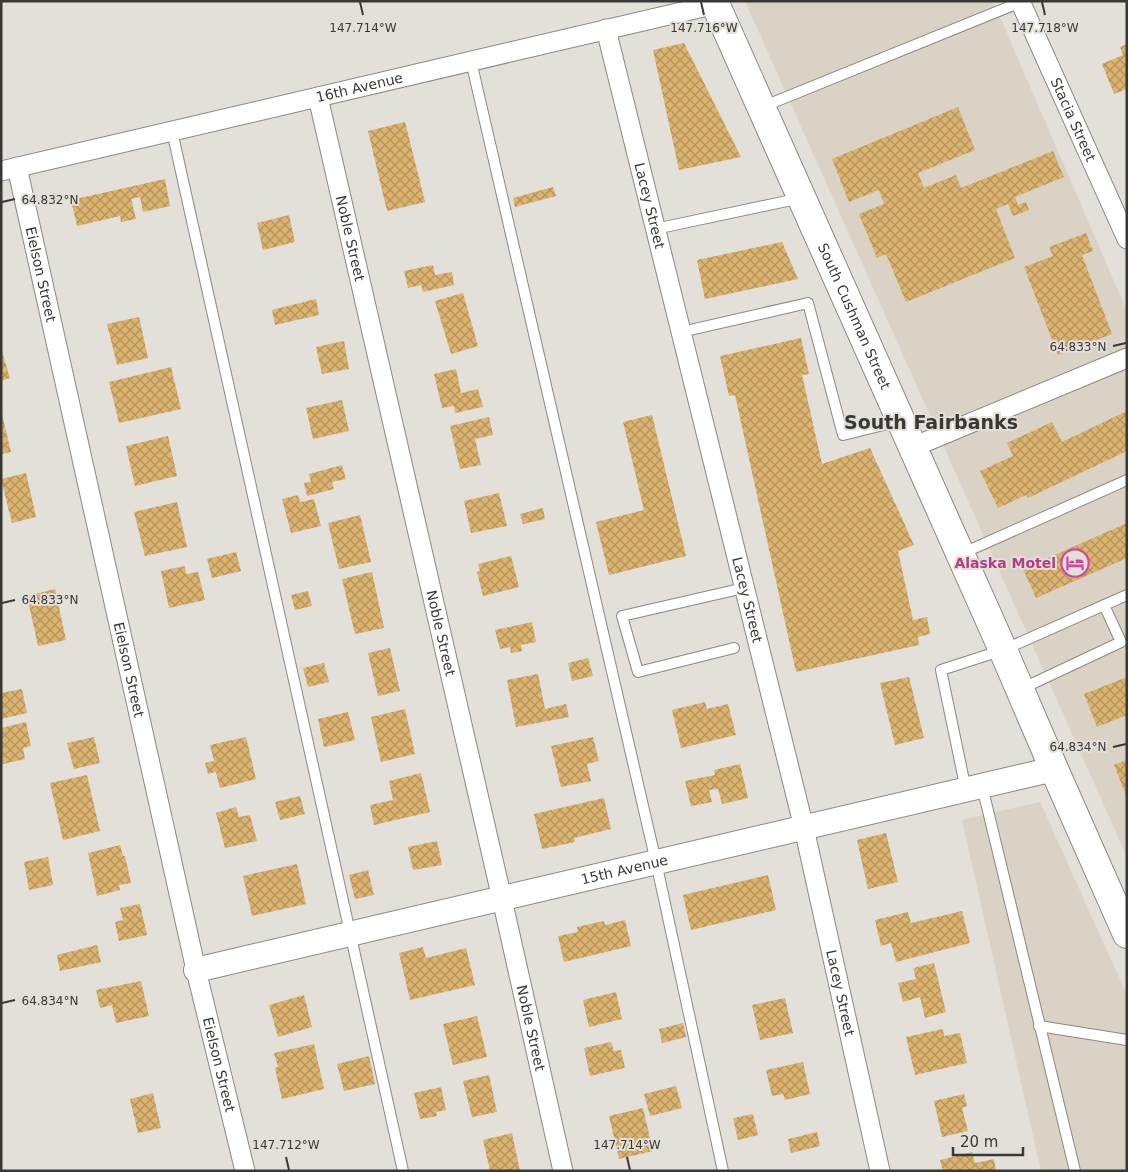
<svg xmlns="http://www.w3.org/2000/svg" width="1128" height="1172" viewBox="0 0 1128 1172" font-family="'DejaVu Sans',sans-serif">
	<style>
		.built { fill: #dad2c5 }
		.building { fill: url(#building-cross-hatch) }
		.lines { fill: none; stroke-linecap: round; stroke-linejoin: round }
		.service-casing { stroke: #8c8883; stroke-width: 12 }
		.minor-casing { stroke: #8c8883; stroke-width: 21 }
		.tertiary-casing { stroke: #8c8883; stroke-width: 26 }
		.primary-casing { stroke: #8c8883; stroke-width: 30 }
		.service { stroke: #fff; stroke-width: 10 }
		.minor { stroke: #fff; stroke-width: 19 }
		.tertiary { stroke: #fff; stroke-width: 24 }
		.primary { stroke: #fff; stroke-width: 28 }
		.ticks { fill: none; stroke: #3a3836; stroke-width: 2 }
		.labels { text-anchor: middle; stroke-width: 4; stroke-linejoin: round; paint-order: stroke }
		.street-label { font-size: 14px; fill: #3a3836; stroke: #e3dfd9 }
		.hotel-label { font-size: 14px; font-weight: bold; fill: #b23c85; stroke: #e3dfd9; text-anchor: end }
		.district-label { font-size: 19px; font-weight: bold; fill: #3a3836; stroke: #e3dfd9 }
		.ticks-label { font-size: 12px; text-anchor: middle; fill: #3a3836; stroke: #e3dfd9; stroke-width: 4; stroke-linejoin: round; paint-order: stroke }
	</style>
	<defs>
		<pattern id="building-cross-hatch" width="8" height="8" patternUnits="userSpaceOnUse" patternTransform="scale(1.25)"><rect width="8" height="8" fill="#dcb36f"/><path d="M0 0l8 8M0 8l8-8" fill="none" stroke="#b3935c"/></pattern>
	</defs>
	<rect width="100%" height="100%" fill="#e3dfd9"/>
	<g class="built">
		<path d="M745,1H993L1127,311V857Z"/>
		<path d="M1040,802L1127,995V1171H1041L962,820Z"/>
	</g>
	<g class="building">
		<path d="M684,43L741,157L679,170L653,50Z"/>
		<path d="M1127,44V89L1114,94L1102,64L1123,55L1120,47Z"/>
		<path d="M958,107L975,150L918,173L924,188L956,175L961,188L1053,151L1064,177L1015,197L1018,205L1026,202L1029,210L1013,216L1008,204L996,209L1015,258L906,302L886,254L877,258L859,214L884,204L879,190L849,202L832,159Z"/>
		<path d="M405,122L425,202L387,211L368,131Z"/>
		<path d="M165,179L170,206L143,212L140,197L131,199L136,219L121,222L120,216L77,226L71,200Z"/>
		<path d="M553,187L556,196L515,207L513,198Z"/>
		<path d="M289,215L295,242L263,250L257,223Z"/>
		<path d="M1086,233L1093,251L1082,255L1112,334L1058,355L1024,267L1053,256L1049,247Z"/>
		<path d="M782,242L798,279L705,299L697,260Z"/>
		<path d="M433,265L435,275L452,272L454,285L423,292L421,285L408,288L404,271Z"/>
		<path d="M463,293L478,346L451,354L435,301Z"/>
		<path d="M316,299L319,315L275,325L272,310Z"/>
		<path d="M139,317L148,358L117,365L107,324Z"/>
		<path d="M801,338L809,374L802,375L822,464L870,448L914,545L898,551L913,620L927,617L930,634L918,637L919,645L796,672L735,395L729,396L720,356Z"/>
		<path d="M344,341L349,369L322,374L316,347Z"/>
		<path d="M1,348L10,378L1,381Z"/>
		<path d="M171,367L181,409L119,423L109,382Z"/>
		<path d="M456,369L461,393L478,389L483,407L455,413L454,406L442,408L434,374Z"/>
		<path d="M342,400L349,431L313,439L306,408Z"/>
		<path d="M1,410L11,452L1,454Z"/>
		<path d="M1127,411V451L1028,498L1026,495L998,508L980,471L1013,456L1007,443L1052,422L1062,442Z"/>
		<path d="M652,415L686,556L609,575L596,522L644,510L623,422Z"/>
		<path d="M489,417L493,435L475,439L481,465L460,469L450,426Z"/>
		<path d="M168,436L177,476L135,486L126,446Z"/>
		<path d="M342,465L346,479L332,482L334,489L307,496L304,483L311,482L309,474Z"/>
		<path d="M26,473L36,517L12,523L1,479Z"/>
		<path d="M499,493L507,526L471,533L464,501Z"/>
		<path d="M298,495L300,502L314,499L321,526L291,533L282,499Z"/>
		<path d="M177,502L187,547L145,556L134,512Z"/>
		<path d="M543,508L545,519L523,524L520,514Z"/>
		<path d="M360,515L371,562L339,569L328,523Z"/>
		<path d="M1127,523V558L1036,598L1023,569Z"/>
		<path d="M236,552L241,571L212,578L207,559Z"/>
		<path d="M511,556L519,587L483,596L477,572L480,571L478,564Z"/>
		<path d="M185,566L186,574L198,572L205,600L169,608L161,571Z"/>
		<path d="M372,572L384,628L355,634L342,579Z"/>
		<path d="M55,589L66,640L38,646L27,596Z"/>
		<path d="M308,591L312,606L295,610L291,595Z"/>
		<path d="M532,622L536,642L521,645L522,651L511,653L510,647L500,649L495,630Z"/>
		<path d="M390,648L400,691L378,696L368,653Z"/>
		<path d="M588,658L593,676L572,681L568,663Z"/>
		<path d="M324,663L329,682L308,687L303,668Z"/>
		<path d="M538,674L545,709L566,704L569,717L516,727L507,680Z"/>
		<path d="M909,677L924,738L895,745L880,683Z"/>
		<path d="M1127,677V715L1097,727L1084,694Z"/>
		<path d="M22,689L27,713L1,719V693Z"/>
		<path d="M705,702L707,709L728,704L736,735L681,748L672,710Z"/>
		<path d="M405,709L415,754L381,762L371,717Z"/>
		<path d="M348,712L355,740L324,747L318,719Z"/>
		<path d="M26,722L31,746L23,748L25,759L3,764L1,759V728Z"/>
		<path d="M94,737L100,763L74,769L67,743Z"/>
		<path d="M246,737L256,779L220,788L216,772L208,774L205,763L214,761L210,745Z"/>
		<path d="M593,737L599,761L587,764L591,781L561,787L551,746Z"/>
		<path d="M1127,760V798L1114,765Z"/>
		<path d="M740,764L748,798L722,804L718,789L709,790L712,802L691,806L685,781L715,775L714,770Z"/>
		<path d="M421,773L430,812L374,825L370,805L393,800L389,781Z"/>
		<path d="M87,775L100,831L63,840L50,783Z"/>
		<path d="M300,796L305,814L280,820L275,802Z"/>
		<path d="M604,798L611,829L574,838L575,842L542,849L534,814Z"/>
		<path d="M236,807L239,817L250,815L257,841L225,848L216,813Z"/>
		<path d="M886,833L898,882L868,889L857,840Z"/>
		<path d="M437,841L442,865L413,870L408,847Z"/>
		<path d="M120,845L123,856H125L131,883L119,885L120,890L97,896L88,853Z"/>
		<path d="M48,857L53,885L29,890L24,862Z"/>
		<path d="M297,864L306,904L252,916L243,876Z"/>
		<path d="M368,870L374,895L355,899L349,875Z"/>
		<path d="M768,875L776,910L691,930L683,895Z"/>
		<path d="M140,904L147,935L119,941L115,922L123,920L120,908Z"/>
		<path d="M962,911L970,943L896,962L891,943L881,946L875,920L908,912L911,923Z"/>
		<path d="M625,920L631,946L564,962L558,936L578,932L577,927L604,921L605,925Z"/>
		<path d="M97,945L101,962L60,971L57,955Z"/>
		<path d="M423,947L426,958L466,948L475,985L410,1000L399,953Z"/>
		<path d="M934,963L946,1012L925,1018L920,997L903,1002L898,983L916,979L913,968Z"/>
		<path d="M141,981L149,1016L116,1023L112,1005L100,1008L96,990Z"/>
		<path d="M616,992L622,1019L589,1027L583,1000Z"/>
		<path d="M304,995L312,1027L278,1037L269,1005Z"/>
		<path d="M785,998L793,1033L760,1040L752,1005Z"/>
		<path d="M477,1016L487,1057L453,1065L443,1024Z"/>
		<path d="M683,1023L686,1037L662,1043L659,1029Z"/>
		<path d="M943,1029L944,1036L960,1033L967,1063L915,1075L906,1037Z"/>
		<path d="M611,1042L614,1051L621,1050L625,1068L590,1076L584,1048Z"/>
		<path d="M314,1044L324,1089L282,1099L275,1068L278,1067L274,1053Z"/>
		<path d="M369,1056L375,1084L344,1091L337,1064Z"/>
		<path d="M803,1062L810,1094L785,1100L783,1094L772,1096L766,1070Z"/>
		<path d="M489,1075L497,1112L472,1117L463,1081Z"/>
		<path d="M676,1086L682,1108L650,1116L644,1094Z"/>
		<path d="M441,1087L446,1110L436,1112L437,1116L420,1119L414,1093Z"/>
		<path d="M153,1093L161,1128L138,1133L130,1099Z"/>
		<path d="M964,1094L967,1106L962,1108L968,1131L942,1137L934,1101Z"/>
		<path d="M643,1108L653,1151L619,1159L609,1116Z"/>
		<path d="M753,1114L758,1135L738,1140L733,1118Z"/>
		<path d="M817,1132L820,1146L791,1153L788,1139Z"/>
		<path d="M512,1133L520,1171H490L483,1140Z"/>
		<path d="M972,1152L975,1163L994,1159L996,1171H943L940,1160Z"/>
	</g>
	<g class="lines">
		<g class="service-casing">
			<g id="service">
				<path d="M471,61L656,862L723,1171"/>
				<path d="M762,107L1021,2"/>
				<path d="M172,131L403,1171"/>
				<path d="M655,229L801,198"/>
				<path d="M681,332L808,303L843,435L900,421"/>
				<path d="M961,554L1127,480"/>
				<path d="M734,648L638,672L622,616L744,588"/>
				<path d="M1021,689L1121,642L1104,605"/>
				<path d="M982,786L1075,1171"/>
				<path d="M966,790L941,670L1003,650L1127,595"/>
				<path d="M1039,1026L1127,1040"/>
			</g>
		</g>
		<g class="minor-casing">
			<g id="minor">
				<path id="s1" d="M1020,1L1127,239"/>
				<path id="s2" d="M606,29L804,828L880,1171"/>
				<path id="s3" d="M318,97L502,899L563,1171"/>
				<path id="s4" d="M17,167L196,970L245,1171"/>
				<path id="s5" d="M1,171L716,4"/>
				<path d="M913,447L1127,358"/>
			</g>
		</g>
		<g class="tertiary-casing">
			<g id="tertiary">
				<path id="s6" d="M196,970L1054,769"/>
			</g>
		</g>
		<g class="primary-casing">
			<g id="primary">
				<path id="s7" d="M714,1L1003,650L1054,769L1127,934"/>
			</g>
		</g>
		<use href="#service" class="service"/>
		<use href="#minor" class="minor"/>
		<use href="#tertiary" class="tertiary"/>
		<use href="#primary" class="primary"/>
	</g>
	<path class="ticks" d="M360,2L363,15M701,2L704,15M1042,2L1045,15M2,202L15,199M1113,346L1126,343M2,603L15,600M1113,747L1126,744M2,1003L15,1000M286,1157L289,1170M627,1157L630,1170"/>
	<defs>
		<g id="hotel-ring" transform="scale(1.4375)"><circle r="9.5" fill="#e3dfd9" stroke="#d1479c" stroke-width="1.5"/><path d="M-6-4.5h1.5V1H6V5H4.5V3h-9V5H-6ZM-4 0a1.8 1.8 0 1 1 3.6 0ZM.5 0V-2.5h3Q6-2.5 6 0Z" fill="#d1479c"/></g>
	</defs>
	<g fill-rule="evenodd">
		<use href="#hotel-ring" x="1075" y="563"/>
	</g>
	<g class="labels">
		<g class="street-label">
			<text dy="5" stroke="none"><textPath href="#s5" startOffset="368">16th Avenue</textPath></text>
			<text dy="5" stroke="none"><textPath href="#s1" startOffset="130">Stacia Street</textPath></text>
			<text dy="5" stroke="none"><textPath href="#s2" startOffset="182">Lacey Street</textPath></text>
			<text dy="5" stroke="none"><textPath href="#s3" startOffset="145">Noble Street</textPath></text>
			<text dy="5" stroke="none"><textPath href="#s4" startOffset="110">Eielson Street</textPath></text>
			<text dy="5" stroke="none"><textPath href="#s7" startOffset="345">South Cushman Street</textPath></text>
			<text dy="5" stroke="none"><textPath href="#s2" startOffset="588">Lacey Street</textPath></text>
			<text dy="5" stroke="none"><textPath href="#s3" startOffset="550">Noble Street</textPath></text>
			<text dy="5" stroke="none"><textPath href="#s4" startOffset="515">Eielson Street</textPath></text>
			<text dy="5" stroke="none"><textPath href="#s6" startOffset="440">15th Avenue</textPath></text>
			<text dy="5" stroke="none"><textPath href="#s2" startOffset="992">Lacey Street</textPath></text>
			<text dy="5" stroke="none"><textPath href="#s3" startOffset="955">Noble Street</textPath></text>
			<text dy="5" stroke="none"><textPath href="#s4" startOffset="920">Eielson Street</textPath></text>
		</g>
		<g class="hotel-label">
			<text x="1056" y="568">Alaska Motel</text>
		</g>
		<g class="district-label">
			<text x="931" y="429">South Fairbanks</text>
		</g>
	</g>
	<g class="ticks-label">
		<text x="363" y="32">147.714°W</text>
		<text x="704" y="32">147.716°W</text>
		<text x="1045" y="32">147.718°W</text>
		<text x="50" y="204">64.832°N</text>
		<text x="1078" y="351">64.833°N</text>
		<text x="50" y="604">64.833°N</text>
		<text x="1078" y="751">64.834°N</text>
		<text x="50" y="1005">64.834°N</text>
		<text x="286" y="1149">147.712°W</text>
		<text x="627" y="1149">147.714°W</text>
	</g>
	<rect width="1128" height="1172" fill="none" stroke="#3a3836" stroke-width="5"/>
	<path d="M953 1147v8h70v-8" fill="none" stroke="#3a3836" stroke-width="2.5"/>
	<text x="960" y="1147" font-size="15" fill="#3a3836" stroke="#e3dfd9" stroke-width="4" paint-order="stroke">20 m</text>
</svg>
